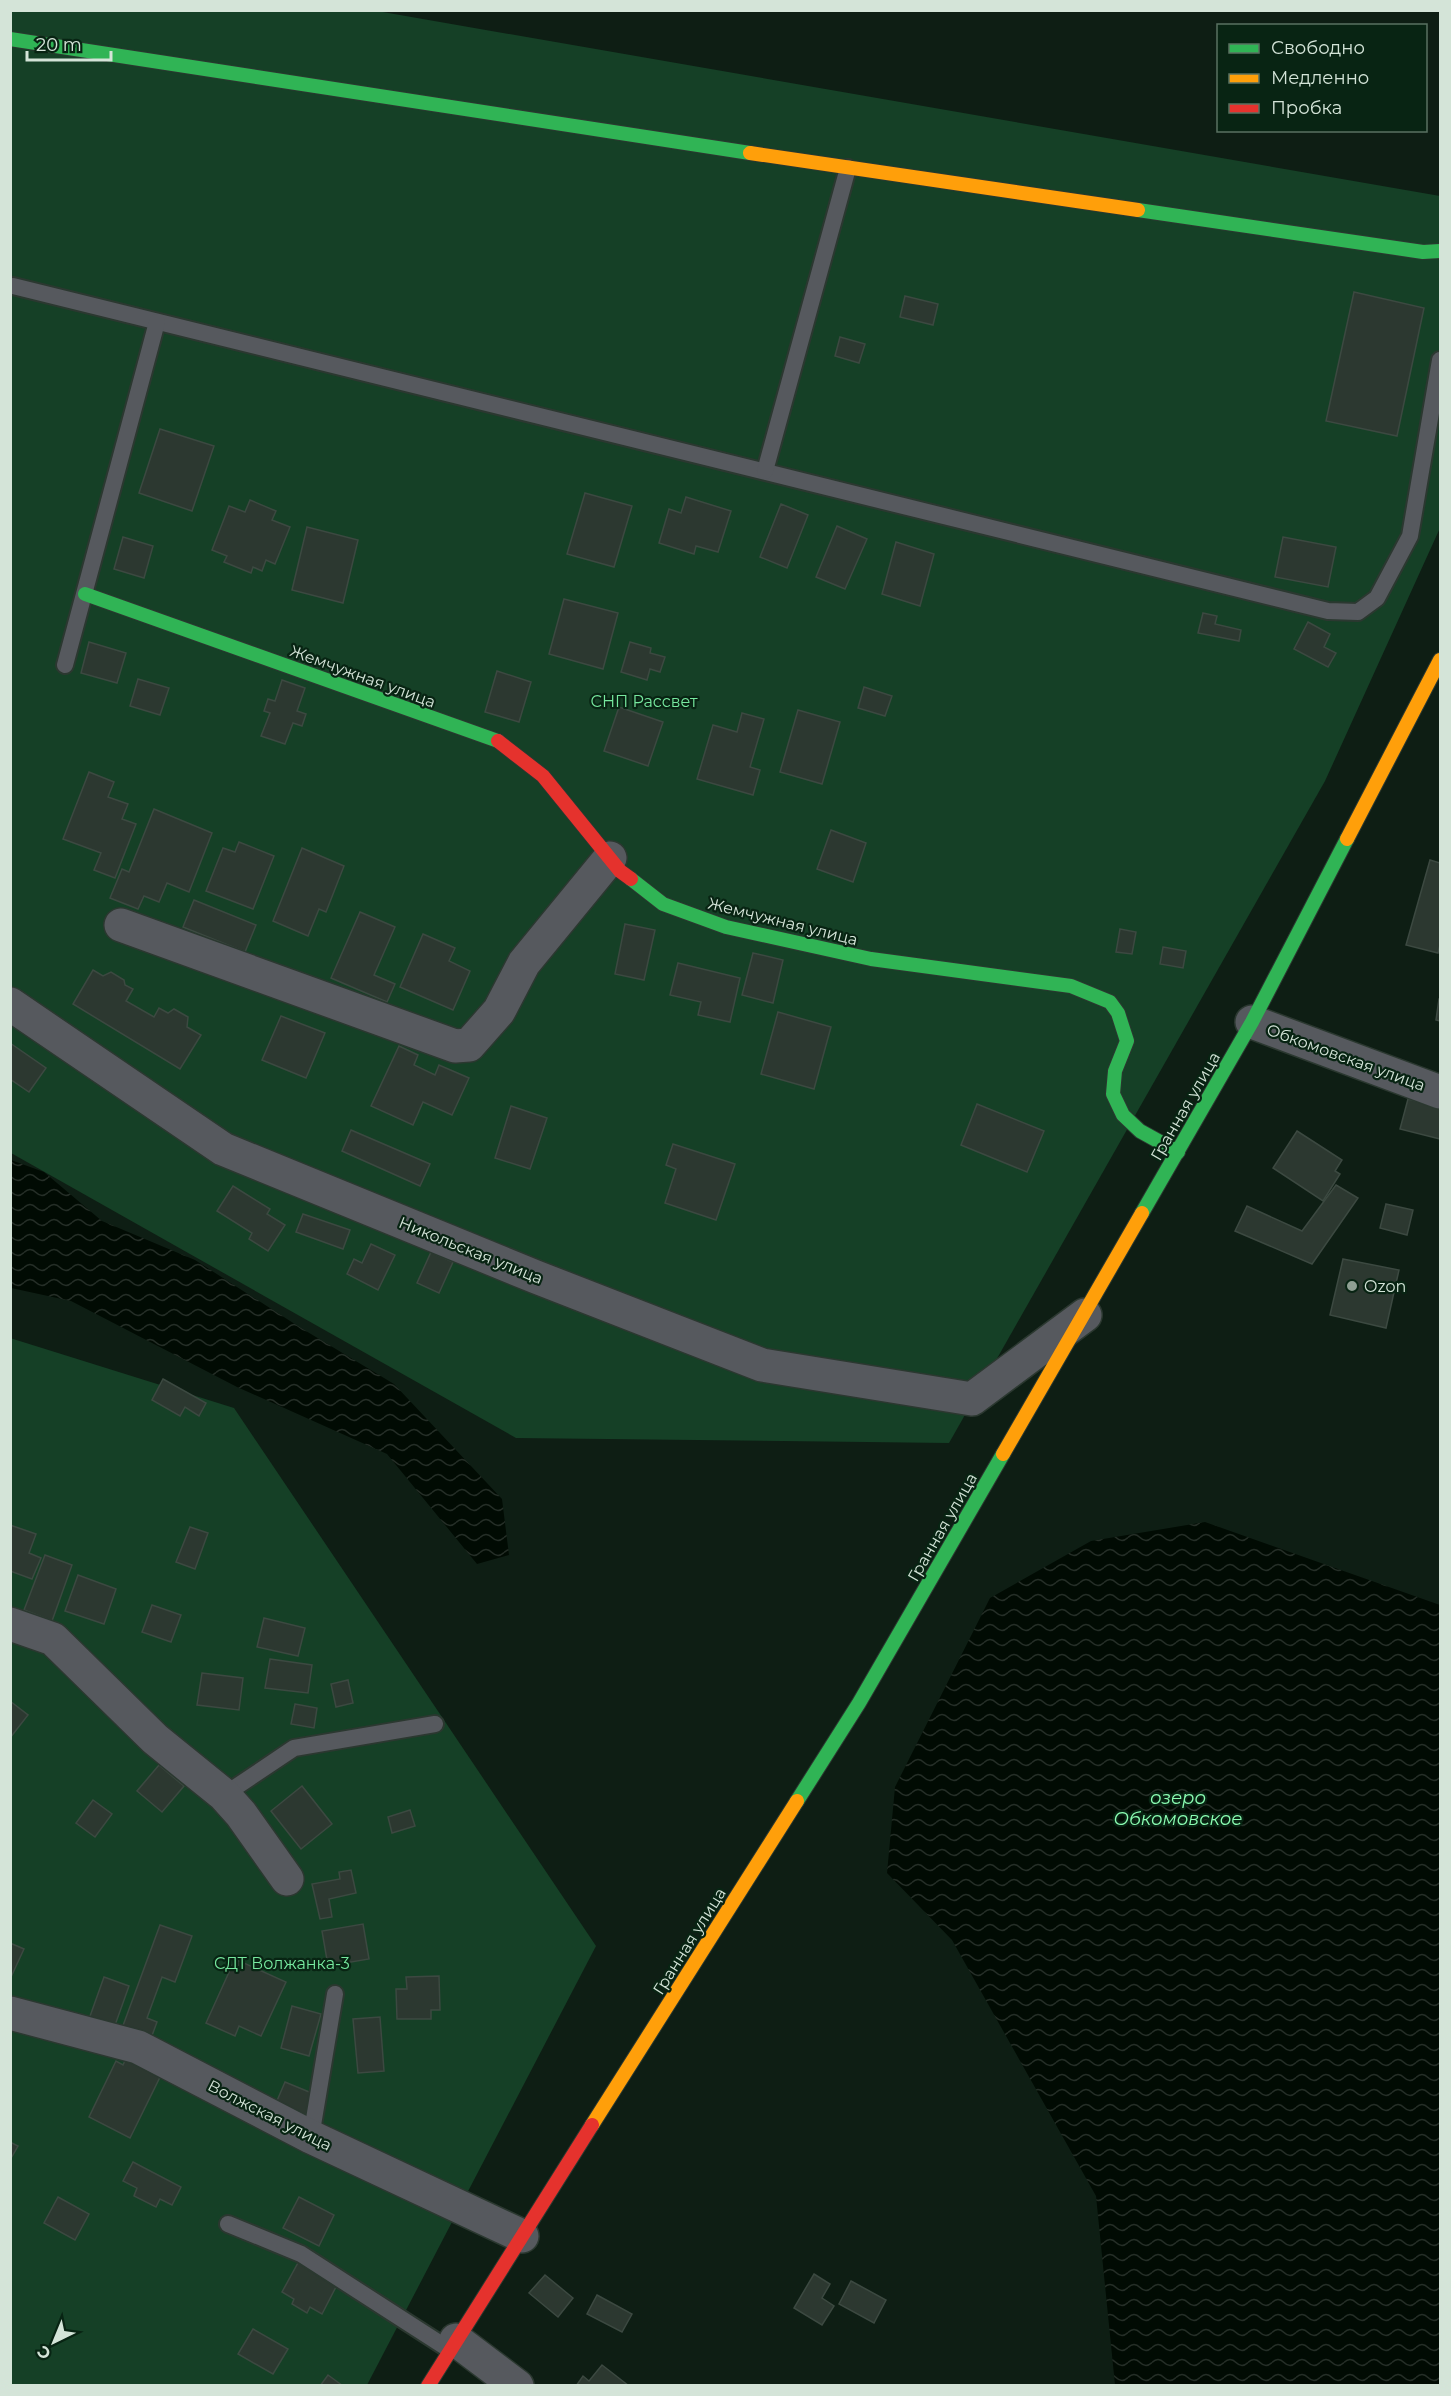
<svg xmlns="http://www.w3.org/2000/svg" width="1451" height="2396" viewBox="0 0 1451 2396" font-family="Montserrat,sans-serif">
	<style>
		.green { fill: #154026 }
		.water { fill: url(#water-waves) }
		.building { fill: #2c3830; stroke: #3c4941; stroke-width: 1.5 }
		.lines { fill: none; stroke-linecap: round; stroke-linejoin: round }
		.lane-casing { stroke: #2b3830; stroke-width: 20 }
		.street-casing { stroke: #2b3830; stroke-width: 36 }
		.fast-casing { stroke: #2b3830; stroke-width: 16 }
		.slow-casing { stroke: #2b3830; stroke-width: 16 }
		.jam-casing { stroke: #2b3830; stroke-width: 16 }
		.lane { stroke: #56595e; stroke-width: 16 }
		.street { stroke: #56595e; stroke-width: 33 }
		.fast { stroke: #30b455; stroke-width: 14 }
		.slow { stroke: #ff9f0a; stroke-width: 14 }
		.jam { stroke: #e5322d; stroke-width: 14 }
		.poi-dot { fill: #8f9f93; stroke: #082413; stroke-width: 2 }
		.labels { text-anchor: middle; stroke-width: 4.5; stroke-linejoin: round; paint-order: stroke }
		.street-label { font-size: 16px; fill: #d4e4d8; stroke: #082413 }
		.park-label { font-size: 16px; fill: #77e99f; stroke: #082413 }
		.poi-label { font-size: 16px; fill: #d4e4d8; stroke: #082413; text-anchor: start }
		.water-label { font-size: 18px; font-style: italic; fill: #8bfdb2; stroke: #082413 }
	</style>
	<defs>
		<pattern id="water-waves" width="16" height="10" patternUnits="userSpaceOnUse" patternTransform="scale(1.5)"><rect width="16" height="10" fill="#010b03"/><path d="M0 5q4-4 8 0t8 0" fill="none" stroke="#252e27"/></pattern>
	</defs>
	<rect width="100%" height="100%" fill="#0e1e14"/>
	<g class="green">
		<path d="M11,11H377L1440,196V528L1325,781L949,1443L516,1438L11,1153Z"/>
		<path d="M10,1338L234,1408L596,1946L367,2385H11Z"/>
	</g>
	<g class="water">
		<path d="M11,1160L44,1172L102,1221L195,1260L301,1328L394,1384L502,1499L509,1555L477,1564L387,1454L237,1387L71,1301L11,1288Z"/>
		<path d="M1205,1522L1440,1605V2385H1115L1096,2196L952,1940L887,1873L895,1787L990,1598L1091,1541Z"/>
	</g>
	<g class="building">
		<path d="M1354,292L1424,308L1397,436L1326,421Z"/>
		<path d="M905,296L938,304L933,325L900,317Z"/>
		<path d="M840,337L865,344L859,363L835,356Z"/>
		<path d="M160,429L214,446L192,511L139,493Z"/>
		<path d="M585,493L632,506L614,567L567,554Z"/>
		<path d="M686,497L731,511L718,552L696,546L694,554L659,543L669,509L681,513Z"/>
		<path d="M250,500L276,511L272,520L290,527L275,564L266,560L262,571L253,567L251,573L224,562L227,556L212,550L229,506L245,512Z"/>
		<path d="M781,504L808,515L787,568L760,557Z"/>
		<path d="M837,526L867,539L845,589L816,577Z"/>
		<path d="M307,527L358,540L343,603L292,590Z"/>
		<path d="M123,537L153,546L144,578L114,569Z"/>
		<path d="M1283,537L1336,547L1328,587L1275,577Z"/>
		<path d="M896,542L934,554L920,606L882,594Z"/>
		<path d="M564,599L618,613L603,669L549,654Z"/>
		<path d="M1203,613L1217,616L1215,624L1241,630L1239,641L1198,633Z"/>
		<path d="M1308,622L1330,634L1324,647L1336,653L1328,667L1294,649Z"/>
		<path d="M89,642L126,653L117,683L81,673Z"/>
		<path d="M630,642L651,648L650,653L665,657L660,672L650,669L647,680L621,672Z"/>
		<path d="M497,671L531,682L519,722L485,712Z"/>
		<path d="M138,679L169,688L160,715L130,706Z"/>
		<path d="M282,680L305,688L297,711L306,714L302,726L293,723L285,744L261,736L270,713L264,711L268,699L275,701Z"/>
		<path d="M864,687L892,696L885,716L858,708Z"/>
		<path d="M619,707L663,722L648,766L604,751Z"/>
		<path d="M798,710L840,722L822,784L780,772Z"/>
		<path d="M742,713L764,719L750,767L760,770L753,795L697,779L713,725L737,732Z"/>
		<path d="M89,772L114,782L108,797L128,804L122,819L136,824L115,878L94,870L101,853L63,839Z"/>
		<path d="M154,809L212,833L189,892L167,883L159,902L144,896L138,909L110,898L122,869L129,872Z"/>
		<path d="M831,830L866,843L853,882L817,869Z"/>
		<path d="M239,842L274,856L253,909L206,891L223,848L235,852Z"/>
		<path d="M302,848L344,866L326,912L319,909L308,936L273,921Z"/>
		<path d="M1430,860L1440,863V945L1438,953L1406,945Z"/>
		<path d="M194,900L256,925L245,952L183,927Z"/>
		<path d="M360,912L395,927L374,975L395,984L387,1002L331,978Z"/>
		<path d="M625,924L655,930L644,980L615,974Z"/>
		<path d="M1120,929L1136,932L1132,954L1116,952Z"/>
		<path d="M423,934L455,948L449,961L470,971L453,1010L400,987Z"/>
		<path d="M1163,947L1186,951L1183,968L1160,964Z"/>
		<path d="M753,953L783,960L773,1003L742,995Z"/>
		<path d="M678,963L740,978L730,1022L698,1015L701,1002L670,995Z"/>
		<path d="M93,970L103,976L111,972L124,980L125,985L133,989L126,1001L154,1017L159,1008L168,1013L174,1009L188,1017L187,1027L201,1035L180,1069L73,1004Z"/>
		<path d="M1439,999H1440V1021L1436,1020Z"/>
		<path d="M778,1012L831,1027L814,1089L761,1074Z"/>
		<path d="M281,1016L325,1033L306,1078L262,1060Z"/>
		<path d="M10,1043L46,1068L29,1092L10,1079Z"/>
		<path d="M399,1046L418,1055L414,1065L435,1075L439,1065L469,1078L452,1115L423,1102L413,1125L371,1106Z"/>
		<path d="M1408,1099L1440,1107V1139L1400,1129Z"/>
		<path d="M977,1104L1044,1131L1027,1172L961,1145Z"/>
		<path d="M511,1106L547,1118L530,1169L495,1158Z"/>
		<path d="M351,1130L430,1164L420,1186L342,1151Z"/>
		<path d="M1297,1131L1342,1160L1335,1171L1340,1174L1323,1201L1273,1168Z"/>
		<path d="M673,1144L735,1164L716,1220L665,1203L676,1169L666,1165Z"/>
		<path d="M1336,1185L1358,1198L1312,1264L1235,1231L1247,1206L1302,1231Z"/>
		<path d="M233,1186L270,1209L267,1214L285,1225L268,1251L249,1239L252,1233L217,1211Z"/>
		<path d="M1386,1204L1413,1210L1407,1235L1380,1228Z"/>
		<path d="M303,1214L350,1230L343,1249L296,1232Z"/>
		<path d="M371,1244L395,1255L378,1290L347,1274L354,1259L362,1263Z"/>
		<path d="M431,1252L453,1262L439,1293L417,1283Z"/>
		<path d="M1343,1259L1399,1270L1386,1328L1330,1315Z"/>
		<path d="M163,1379L206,1403L199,1416L185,1407L180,1416L152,1400Z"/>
		<path d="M10,1525L36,1534L29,1553L41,1558L32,1579L10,1571Z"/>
		<path d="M190,1527L208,1533L195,1569L176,1562Z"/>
		<path d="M45,1555L72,1565L52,1621L24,1610Z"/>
		<path d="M78,1575L116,1589L104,1624L65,1611Z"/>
		<path d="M152,1605L181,1615L171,1642L142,1632Z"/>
		<path d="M264,1618L305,1628L298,1656L257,1647Z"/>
		<path d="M270,1659L312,1665L308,1693L265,1688Z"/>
		<path d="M202,1673L243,1678L239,1710L197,1705Z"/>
		<path d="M348,1680L353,1703L336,1707L331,1684Z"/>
		<path d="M10,1701L28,1715L10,1738Z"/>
		<path d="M295,1704L317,1708L314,1728L291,1724Z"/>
		<path d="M159,1765L184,1786L162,1812L137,1791Z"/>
		<path d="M302,1786L332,1824L301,1849L271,1811Z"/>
		<path d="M93,1800L112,1814L95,1837L76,1823Z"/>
		<path d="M410,1810L415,1826L392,1833L388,1817Z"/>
		<path d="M351,1870L356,1893L329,1899L332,1917L320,1919L312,1884L340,1879L339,1872Z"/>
		<path d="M363,1924L369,1959L328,1966L322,1931Z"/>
		<path d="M160,1925L192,1936L175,1982L162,1977L147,2018L157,2022L150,2041L121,2031Z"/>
		<path d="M10,1943L24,1949L11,1977H10Z"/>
		<path d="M235,1959L286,1982L261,2036L239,2026L235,2036L206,2023Z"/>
		<path d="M439,1976L440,2010H431V2019H397L396,1989H407L406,1977Z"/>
		<path d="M104,1977L129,1986L114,2028L89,2019Z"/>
		<path d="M292,2006L321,2014L309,2056L281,2048Z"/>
		<path d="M380,2017L384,2071L358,2073L353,2019Z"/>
		<path d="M128,2054L163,2071L130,2138L89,2117L116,2061L123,2065Z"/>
		<path d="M285,2082L314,2094L305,2115L276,2103Z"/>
		<path d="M10,2142L18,2146L10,2160Z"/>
		<path d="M133,2162L181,2187L172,2205L160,2199L156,2207L134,2196L137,2188L123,2181Z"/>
		<path d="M58,2197L89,2214L75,2240L44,2223Z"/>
		<path d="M299,2197L334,2215L319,2246L283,2228Z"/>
		<path d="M299,2261L338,2283L322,2314L310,2307L307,2313L292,2304L294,2299L282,2292Z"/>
		<path d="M814,2274L830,2284L822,2298L834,2306L822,2325L794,2308Z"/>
		<path d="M545,2275L573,2298L558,2317L529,2293Z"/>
		<path d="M851,2281L886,2300L874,2323L839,2304Z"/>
		<path d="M597,2295L632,2314L622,2332L587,2314Z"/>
		<path d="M253,2329L288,2349L273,2374L238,2354Z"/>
		<path d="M602,2365L629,2386H576L583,2376L589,2381Z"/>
		<path d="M328,2375L343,2386H320Z"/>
	</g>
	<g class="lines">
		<g class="lane-casing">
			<g id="lane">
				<path d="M13,286L1328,611L1358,612L1377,598L1410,536L1440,360"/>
				<path d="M765,471L848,168"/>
				<path d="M65,665L157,322"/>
				<path d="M224,1795L294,1748L435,1724"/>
				<path d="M311,2137L335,1994"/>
				<path d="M228,2224L301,2254L450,2350"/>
			</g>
		</g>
		<g class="street-casing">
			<g id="street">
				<path d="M121,925L455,1046L469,1045L499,1011L524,963L610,858"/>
				<path d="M10,1004L223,1149L536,1277L762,1365L972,1399L1085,1315"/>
				<path d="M1252,1022L1440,1092"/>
				<path d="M10,1624L53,1639L155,1739L224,1795L241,1814L287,1879"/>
				<path d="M10,2013L138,2047L311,2137L522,2236"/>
				<path d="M456,2340L517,2386"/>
			</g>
		</g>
		<g class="fast-casing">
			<g id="fast">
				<path d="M10,39L750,153"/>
				<path d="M1138,210L1423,252L1440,251"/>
				<path d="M85,594L498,741"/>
				<path d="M631,879L663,904L726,927L871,959L1071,986L1110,1002L1118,1013L1127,1041L1115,1071L1113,1094L1123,1115L1140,1131L1178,1152"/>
				<path d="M1142,1213L1252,1022L1347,839"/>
				<path d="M797,1801L859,1703L1003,1454"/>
			</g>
		</g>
		<g class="slow-casing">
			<g id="slow">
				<path d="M750,153L1138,210"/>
				<path d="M1347,839L1440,660"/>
				<path d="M1003,1454L1142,1213"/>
				<path d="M592,2125L797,1801"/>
			</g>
		</g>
		<g class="jam-casing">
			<g id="jam">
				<path d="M498,741L543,776L620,871L631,879"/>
				<path d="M428,2386L592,2125"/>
			</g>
		</g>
		<use href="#lane" class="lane"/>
		<use href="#street" class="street"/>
		<use href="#fast" class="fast"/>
		<use href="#slow" class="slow"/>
		<use href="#jam" class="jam"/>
	</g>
	<circle class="poi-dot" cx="1352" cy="1286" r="6"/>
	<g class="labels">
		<g class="street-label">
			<text transform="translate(363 676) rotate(20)" y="6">Жемчужная улица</text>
			<text transform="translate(783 921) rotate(14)" y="6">Жемчужная улица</text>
			<text transform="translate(1346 1057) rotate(20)" y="6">Обкомовская улица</text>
			<text transform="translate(1185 1106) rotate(-60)" y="6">Гранная улица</text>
			<text transform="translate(471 1250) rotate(22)" y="6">Никольская улица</text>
			<text transform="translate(942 1527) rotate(-60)" y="6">Гранная улица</text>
			<text transform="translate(689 1941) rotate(-58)" y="6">Гранная улица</text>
			<text transform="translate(270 2115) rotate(27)" y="6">Волжская улица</text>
		</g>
		<g class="park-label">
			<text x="644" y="707">СНП Рассвет</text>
			<text x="282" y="1969">СДТ Волжанка-3</text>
		</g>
		<g class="poi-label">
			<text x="1364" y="1292">Ozon</text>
		</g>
		<g class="water-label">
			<text x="1178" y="1804">озеро<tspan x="1178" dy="21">Обкомовское</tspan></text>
		</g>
	</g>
	<rect width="1451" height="2396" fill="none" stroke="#d4e4d8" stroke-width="24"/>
	<rect x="1217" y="24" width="210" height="108" fill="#082413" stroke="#5a7162" stroke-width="1.5"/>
	<rect x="1229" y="44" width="30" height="9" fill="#30b455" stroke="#5a7162" stroke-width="1.5"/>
	<text x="1271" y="54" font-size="18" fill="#d4e4d8">Свободно</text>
	<rect x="1229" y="74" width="30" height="9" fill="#ff9f0a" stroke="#5a7162" stroke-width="1.5"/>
	<text x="1271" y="84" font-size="18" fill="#d4e4d8">Медленно</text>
	<rect x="1229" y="104" width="30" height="9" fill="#e5322d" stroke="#5a7162" stroke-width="1.5"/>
	<text x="1271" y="114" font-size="18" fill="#d4e4d8">Пробка</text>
	<g transform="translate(54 2342) rotate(223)" stroke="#082413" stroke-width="4.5" paint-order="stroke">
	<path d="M0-4.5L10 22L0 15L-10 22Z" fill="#d4e4d8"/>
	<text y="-9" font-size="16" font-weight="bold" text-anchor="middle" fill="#d4e4d8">С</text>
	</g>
	<path d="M27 51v9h84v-9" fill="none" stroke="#d4e4d8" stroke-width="3"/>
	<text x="36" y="51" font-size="18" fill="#d4e4d8" stroke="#082413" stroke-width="4.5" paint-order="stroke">20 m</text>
</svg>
